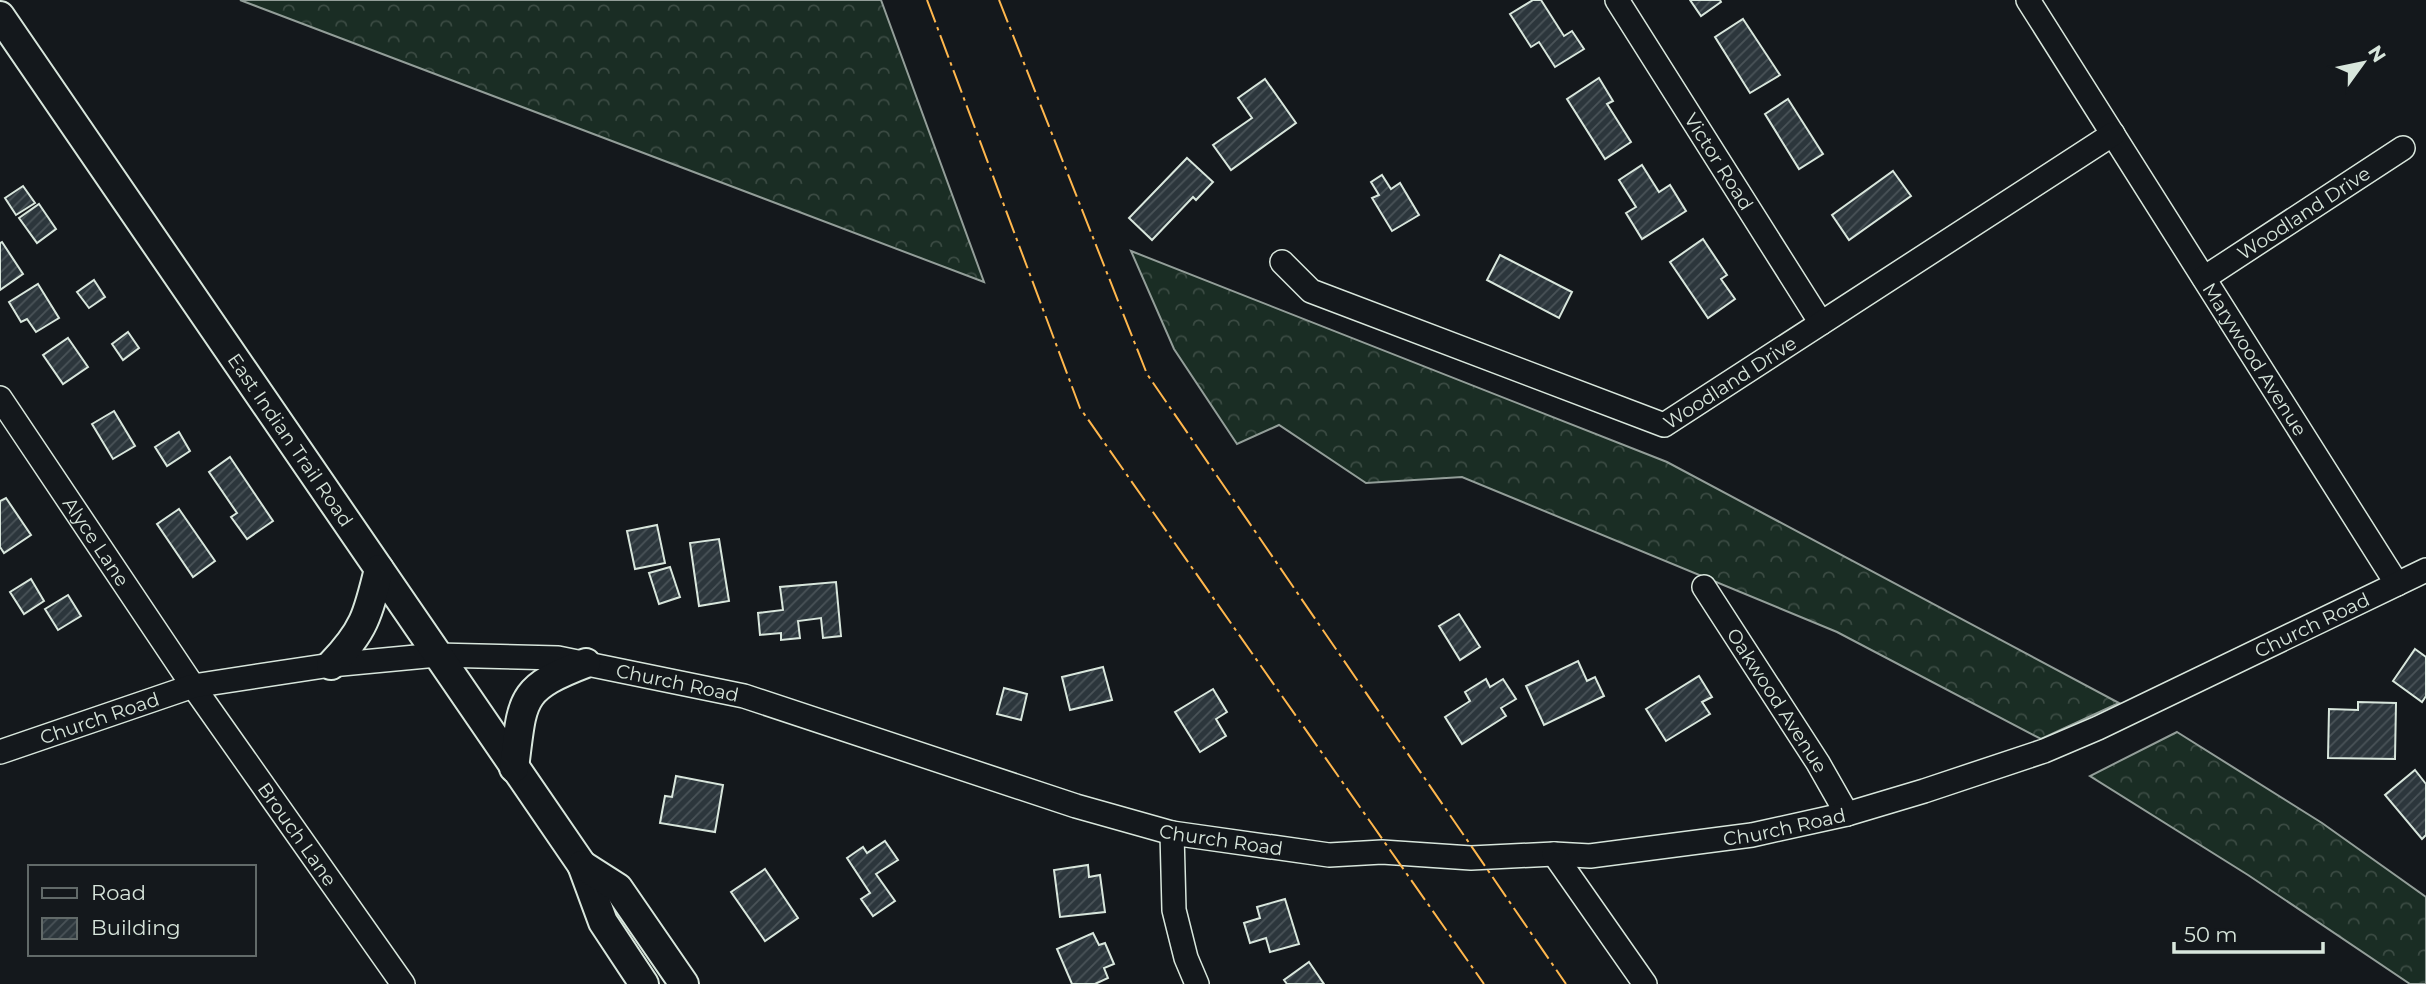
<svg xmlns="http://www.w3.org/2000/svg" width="2426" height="984" viewBox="0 0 2426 984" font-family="Montserrat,sans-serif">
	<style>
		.forest { fill: url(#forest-crowns); stroke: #939e99; stroke-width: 2 }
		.building { fill: url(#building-hatch); stroke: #d8e6dc; stroke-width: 2 }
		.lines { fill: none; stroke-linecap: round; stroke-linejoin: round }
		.minor-casing { stroke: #d8e6dc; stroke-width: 26 }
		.major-casing { stroke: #d8e6dc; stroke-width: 32 }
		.minor { stroke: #14181c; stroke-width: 23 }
		.major { stroke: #14181c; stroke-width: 28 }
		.power { stroke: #ffb74d; stroke-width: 2; stroke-dasharray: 24 5 3.5 5; stroke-linecap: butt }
		.labels { text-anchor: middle; stroke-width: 5; stroke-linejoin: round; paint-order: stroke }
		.street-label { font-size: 19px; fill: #d8e6dc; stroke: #14181c }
	</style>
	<defs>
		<pattern id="forest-crowns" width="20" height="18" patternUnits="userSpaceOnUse" patternTransform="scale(1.75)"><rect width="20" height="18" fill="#1a2d24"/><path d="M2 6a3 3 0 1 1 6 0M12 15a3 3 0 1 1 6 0" fill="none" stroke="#3b4b43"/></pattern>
		<pattern id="building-hatch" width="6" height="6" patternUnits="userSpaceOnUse" patternTransform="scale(1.75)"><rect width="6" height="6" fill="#2c363c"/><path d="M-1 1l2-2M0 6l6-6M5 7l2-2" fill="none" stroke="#4a5358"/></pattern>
	</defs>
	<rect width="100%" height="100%" fill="#14181c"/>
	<g class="forest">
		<path d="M240,0H881L984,282Z"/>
		<path d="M1131,251L1667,462L2119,703L2041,739L1837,632L1462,477L1366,483L1279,425L1237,444L1174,349Z"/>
		<path d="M2177,732L2322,823L2426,897V984H2410L2248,875L2090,776Z"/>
	</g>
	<g class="building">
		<path d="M1533,0H1541L1564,36L1572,31L1584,49L1555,67L1539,42L1531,47L1510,14Z"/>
		<path d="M1690,0H1720L1721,2L1701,16Z"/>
		<path d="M1743,19L1780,75L1750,93L1715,37Z"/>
		<path d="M1599,78L1613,101L1607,104L1631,142L1605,159L1567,99Z"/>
		<path d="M1265,79L1296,123L1231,170L1213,145L1252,118L1238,98Z"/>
		<path d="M1788,99L1823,154L1799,169L1765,114Z"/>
		<path d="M1187,158L1213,182L1196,200L1193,197L1152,240L1129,218Z"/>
		<path d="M1642,165L1659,192L1670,185L1686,211L1642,239L1626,213L1636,207L1619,180Z"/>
		<path d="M1893,171L1911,196L1849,240L1832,215Z"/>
		<path d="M1382,175L1391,189L1400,183L1419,215L1392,231L1372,198L1379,195L1371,182Z"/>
		<path d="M23,186L35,203L16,215L5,198Z"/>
		<path d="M39,204L56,229L37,243L19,218Z"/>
		<path d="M1703,239L1727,275L1721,279L1735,299L1708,318L1670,262Z"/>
		<path d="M2,242L23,274L0,290V243Z"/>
		<path d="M1500,255L1572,292L1559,318L1487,280Z"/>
		<path d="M94,280L105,297L89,308L77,292Z"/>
		<path d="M38,284L59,318L36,332L27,319L21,322L9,302Z"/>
		<path d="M128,332L139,348L123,360L112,344Z"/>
		<path d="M68,338L88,367L63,384L43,355Z"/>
		<path d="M114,411L135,446L113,459L92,424Z"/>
		<path d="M179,432L190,451L167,466L155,447Z"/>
		<path d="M230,457L273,521L247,539L231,517L237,513L209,472Z"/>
		<path d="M6,498L31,535L4,553L0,547V501Z"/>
		<path d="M179,509L215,561L193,577L157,524Z"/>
		<path d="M657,525L665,563L635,569L627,531Z"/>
		<path d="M719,539L729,601L699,606L690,543Z"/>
		<path d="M670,567L680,597L659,604L649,573Z"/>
		<path d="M31,579L44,601L24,614L10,592Z"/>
		<path d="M836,582L841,636L823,638L821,618L798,621L800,638L781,640V633L760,635L758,613L783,610L780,587Z"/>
		<path d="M68,595L81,616L58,630L45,609Z"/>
		<path d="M1459,614L1480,647L1460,660L1439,626Z"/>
		<path d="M2415,649L2426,657V696L2422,702L2393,681Z"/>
		<path d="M1578,661L1587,681L1595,677L1604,696L1544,725L1526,686Z"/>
		<path d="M1103,667L1112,700L1070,710L1062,677Z"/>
		<path d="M1699,676L1712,697L1702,702L1710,714L1666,741L1646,709Z"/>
		<path d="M1486,679L1490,687L1503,679L1516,699L1501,708L1506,716L1462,744L1445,717L1470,701L1465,692Z"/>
		<path d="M1004,688L1027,694L1021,720L997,714Z"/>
		<path d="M1213,689L1227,712L1216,719L1226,736L1200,752L1175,712Z"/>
		<path d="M2358,702L2396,703L2395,759L2328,758L2329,709L2358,710Z"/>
		<path d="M2415,770L2426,784V835L2422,839L2385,795Z"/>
		<path d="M676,776L723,785L715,832L660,823L665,796L672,797Z"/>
		<path d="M885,841L898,860L876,874L895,901L873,916L861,899L870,893L847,858L863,847L867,853Z"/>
		<path d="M1088,865L1089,877L1100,875L1105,912L1060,917L1054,870Z"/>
		<path d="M765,869L798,918L765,941L731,892Z"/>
		<path d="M1285,899L1299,944L1270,952L1266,938L1250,943L1244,923L1260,918L1257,907Z"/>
		<path d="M1093,933L1099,945L1105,943L1114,964L1104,968L1108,978L1095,984H1072L1057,949Z"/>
		<path d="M1309,962L1324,984H1287L1284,980Z"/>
	</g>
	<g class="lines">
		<g class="minor-casing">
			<g id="minor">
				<path id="s1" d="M1617,0L1821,323"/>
				<path id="s2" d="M2028,0L2397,584"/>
				<path id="s3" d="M1282,262L1311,291L1664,425L2113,134"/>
				<path id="s4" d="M2204,278L2403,148"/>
				<path id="s5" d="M0,398L193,686L403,984"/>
				<path id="s6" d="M1704,587L1818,763L1847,814"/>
				<path id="s7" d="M0,752L193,686L331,665L437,655L558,658L744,696L1076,806L1172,833L1329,855L1382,852L1471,858L1554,854L1590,856L1752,835L1847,814L1924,791L2044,751L2098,728L2426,570"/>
				<path d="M1172,833L1174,910L1186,958L1197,984"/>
				<path d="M1554,854L1645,984"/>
			</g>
		</g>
		<g class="major-casing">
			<g id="major">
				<path id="s8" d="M0,16L582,865L603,922L644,984"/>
				<path d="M331,665C364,631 368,615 379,569"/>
				<path d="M514,768C523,699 518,689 586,663"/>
				<path d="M582,865L618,888L684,984"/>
			</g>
		</g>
		<use href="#minor" class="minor"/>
		<use href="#major" class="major"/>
		<g class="power">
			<path d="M927,0L1080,408L1484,984"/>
			<path d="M999,0L1147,374L1566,984"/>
		</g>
	</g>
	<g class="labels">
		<g class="street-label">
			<text dy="7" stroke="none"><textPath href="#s1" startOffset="191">Victor Road</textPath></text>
			<text dy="7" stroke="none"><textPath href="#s4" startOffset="119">Woodland Drive</textPath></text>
			<text dy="7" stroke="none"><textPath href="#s2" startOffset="425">Marywood Avenue</textPath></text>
			<text dy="7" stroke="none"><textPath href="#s3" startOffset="497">Woodland Drive</textPath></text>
			<text dy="7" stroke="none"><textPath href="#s8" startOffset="514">East Indian Trail Road</textPath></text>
			<text dy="7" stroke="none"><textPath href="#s5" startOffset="173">Alyce Lane</textPath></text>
			<text dy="7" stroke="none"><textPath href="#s7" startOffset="2394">Church Road</textPath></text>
			<text dy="7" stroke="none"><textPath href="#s7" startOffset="693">Church Road</textPath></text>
			<text dy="7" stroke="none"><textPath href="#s6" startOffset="135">Oakwood Avenue</textPath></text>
			<text dy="7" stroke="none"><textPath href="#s7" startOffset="105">Church Road</textPath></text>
			<text dy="7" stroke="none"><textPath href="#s7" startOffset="1827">Church Road</textPath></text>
			<text dy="7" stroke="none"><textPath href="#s5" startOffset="528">Brouch Lane</textPath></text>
			<text dy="7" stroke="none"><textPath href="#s7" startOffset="1260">Church Road</textPath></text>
		</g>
	</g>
	<rect x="28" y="865" width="228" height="91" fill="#14181c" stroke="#626a69" stroke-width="2"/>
	<rect x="42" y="888" width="35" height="10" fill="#14181c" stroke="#626a69" stroke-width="2"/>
	<text x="91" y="900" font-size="21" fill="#d8e6dc">Road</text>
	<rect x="42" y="918" width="35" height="21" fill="url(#building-hatch)" stroke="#626a69" stroke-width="2"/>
	<text x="91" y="935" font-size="21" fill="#d8e6dc">Building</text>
	<g transform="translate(2363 63) rotate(57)" stroke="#14181c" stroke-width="5" paint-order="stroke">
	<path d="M0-5L12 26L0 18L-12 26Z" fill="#d8e6dc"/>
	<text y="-10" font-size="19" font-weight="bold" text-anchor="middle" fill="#d8e6dc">N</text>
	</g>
	<path d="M2174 942v10h149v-10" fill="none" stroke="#d8e6dc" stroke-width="3.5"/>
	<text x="2184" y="942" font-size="21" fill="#d8e6dc" stroke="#14181c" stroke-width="5" paint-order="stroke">50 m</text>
</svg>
